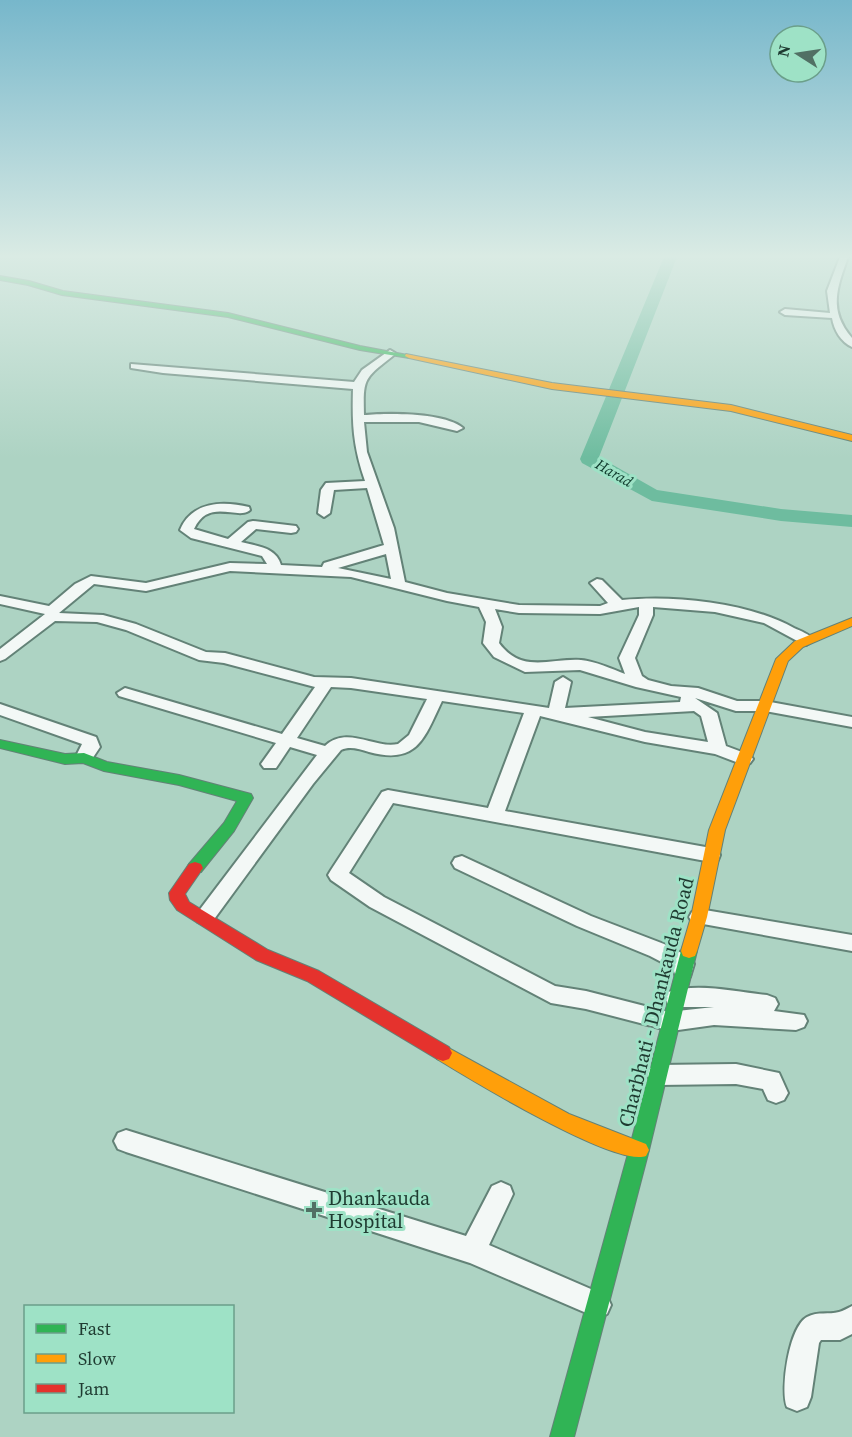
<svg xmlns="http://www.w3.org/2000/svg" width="852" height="1437" viewBox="0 0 852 1437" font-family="'Source Serif 4',serif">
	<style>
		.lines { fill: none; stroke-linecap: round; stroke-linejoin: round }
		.river { fill: #6ebc9f; fill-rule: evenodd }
		.street-casing { stroke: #638277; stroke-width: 4 }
		.fast-casing { stroke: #638277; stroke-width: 2 }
		.slow-casing { stroke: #638277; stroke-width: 2 }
		.jam-casing { stroke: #638277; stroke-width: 2 }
		.street { fill: #f3f8f6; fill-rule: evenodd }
		.fast { fill: #30b455; fill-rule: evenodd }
		.slow { fill: #ff9f0a; fill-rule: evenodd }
		.jam { fill: #e5322d; fill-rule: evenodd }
		.poi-dot { fill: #517064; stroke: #9ee2c6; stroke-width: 2 }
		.labels { text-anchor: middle; stroke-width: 6; stroke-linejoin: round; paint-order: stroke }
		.far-water-label { font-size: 15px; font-style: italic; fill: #0e392b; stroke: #9ee2c6 }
		.near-street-label { font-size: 20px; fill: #1f3b31; stroke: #9ee2c6 }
		.near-poi-label { font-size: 20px; fill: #1f3b31; stroke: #9ee2c6; text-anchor: start }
	</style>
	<rect width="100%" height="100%" fill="#add3c3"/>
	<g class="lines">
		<path class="river" d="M664,257H677L599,457L657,490L781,509L852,515V527L781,521L652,501L582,463L580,459Z"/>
		<g class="street-casing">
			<g id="street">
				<path d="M840,257H848C837,288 828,310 852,338V347C841,342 834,330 832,318L785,315L780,312L785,309L830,313L827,291Z"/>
				<path d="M390,350L395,353L394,355C364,379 363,377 364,415C388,413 444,412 463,428L457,431L419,422H364L367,452L394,528L405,582L447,593L519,605L600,606L608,603L590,583L597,579L602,580L622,600C674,595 747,602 794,628C801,631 809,634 814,640L806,645L801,643L764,623L715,612L653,607V615L635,658L642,676L648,680L671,686L698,688L737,701H765L852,717V727L765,711H736L695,698L717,713L726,746L750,755L753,759L750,763L744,765L715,754L645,742L540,716L505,811L711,848L718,850L720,855L718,860L711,862L393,803L349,873L384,897L555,986L586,991L668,1012L714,1007H676L668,1004L665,998L668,992C698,982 736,992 767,995L775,998L778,1004L774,1011L804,1015L807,1021L804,1027L796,1030L714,1025L671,1031L586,1009L551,1003L370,907L331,880L328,875L331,870L382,792L388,790L488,808L524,713L442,701C424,739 417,765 369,752C359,749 350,746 341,750L313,784L212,922L205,925L198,922L195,917L198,912L317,755L290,747L276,768H264L261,764L276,743L119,696L117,693L125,688L282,734L315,687L224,663L199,660L126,630L97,622L55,621L5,659L0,661V649L45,614L0,604V596L49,606L75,584L91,576L146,583L230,563L267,564L262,556L191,538L180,530C192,501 223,501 249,507L250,510C238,521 209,497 194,529L228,539L248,522L253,521L296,526L298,529L296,532L291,533L256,529L241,542C257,546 276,547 281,565L322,567L324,563L384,545L367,488L334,490L330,513L324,517L318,513L321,490L326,483L365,481C353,446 352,424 353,389L163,373L131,368V364L354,382L362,370ZM386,554L391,579L338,568ZM230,571L351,577L447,601L479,607L486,622L483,643L494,657L525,672L580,670L636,687L681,697L680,702L565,708L571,682L563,677L555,682L549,708L351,678L314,677L225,653L206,652L136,624L103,615L59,613L94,584L146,591ZM639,607V615L619,658L625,674C612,669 595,661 581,660C550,658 522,674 499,643L502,627L495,609L519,613L600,614ZM331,687L351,688L427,699L409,735L398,744C374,749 347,725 325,746L297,738ZM694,711L701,716L708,742L645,732L588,717Z"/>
				<path d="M0,704L96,737L100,747L90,762H78L75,758L82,744L0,715Z"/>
				<path d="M462,856L591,916L664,944L691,958L694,964L690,977L683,979L676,977L673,968L650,956L577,926L455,868L452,863L455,858Z"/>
				<path d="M699,909L852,935V951L692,922L689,917L692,912Z"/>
				<path d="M736,1064L779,1073L788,1093L784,1100L776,1103L768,1100L763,1089L736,1084L658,1085L650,1082L647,1075L650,1068L658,1065Z"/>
				<path d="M126,1130L466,1236L492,1186L501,1182L510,1186L513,1194L489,1245L607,1296L611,1305L607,1314L598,1318L470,1263L126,1152L118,1149L114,1141L118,1133Z"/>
				<path d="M852,1306V1334L840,1340H821L819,1343L811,1397L807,1407L797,1411L787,1407C780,1389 789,1327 807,1317C818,1311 829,1315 839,1312C843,1311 848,1308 852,1306Z"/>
			</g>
		</g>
		<g class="fast-casing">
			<g id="fast">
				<path d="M0,276L29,281L63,291L228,313L360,346L413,356L409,358L360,350L228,317L62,295L28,285L0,280Z"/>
				<path d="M0,740L65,754L84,753L107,762L179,775L251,794L253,798L234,831L201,872H189L187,868L189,864L224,823L237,801L179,785L104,771L83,763L65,764L0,748Z"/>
				<path d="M689,944L695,946L697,951L649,1150L574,1437H550L629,1150L681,951L683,946Z"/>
			</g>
		</g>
		<g class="slow-casing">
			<g id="slow">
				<path d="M406,354L552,383L731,405L852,435V441L731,411L552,389L409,358L405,356Z"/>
				<path d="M852,618V626L803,647L788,661L725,830L707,917L697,951L695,956L689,958L683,956L681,951L691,917L709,830L776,659L795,641Z"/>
				<path d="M443,1045L569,1114L646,1144L649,1150L646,1156C616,1168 468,1078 437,1059L434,1053L437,1047Z"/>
			</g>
		</g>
		<g class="jam-casing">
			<path id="jam" d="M195,862L201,864L203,868L185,894L189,902L268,950L319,971L449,1047L452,1053L449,1059L443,1061L437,1059L307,981L256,960L177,910L170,900L169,893L189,864Z"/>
		</g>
		<use href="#street" class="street"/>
		<use href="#fast" class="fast"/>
		<use href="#slow" class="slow"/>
		<use href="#jam" class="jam"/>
	</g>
	<linearGradient id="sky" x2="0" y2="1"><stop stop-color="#77b7cb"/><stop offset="0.56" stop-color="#daebe4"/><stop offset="1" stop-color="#daebe4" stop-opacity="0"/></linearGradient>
	<rect width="852" height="458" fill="url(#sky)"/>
	<path class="poi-dot" d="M311 1201h6v6h6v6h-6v6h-6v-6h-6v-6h6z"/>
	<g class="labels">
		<g class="far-water-label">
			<text transform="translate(614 473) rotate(30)" y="5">Harad</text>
		</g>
		<g class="near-street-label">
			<text transform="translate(656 1002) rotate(-76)" y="7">Charbhati - Dhankauda Road</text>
		</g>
		<g class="near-poi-label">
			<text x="328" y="1205">Dhankauda<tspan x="328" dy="23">Hospital</tspan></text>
		</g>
	</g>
	<rect x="24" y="1305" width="210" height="108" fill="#9ee2c6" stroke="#6b9f8a" stroke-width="1.5"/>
	<rect x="36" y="1324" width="30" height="9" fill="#30b455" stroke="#6b9f8a" stroke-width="1.5"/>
	<text x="78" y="1335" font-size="18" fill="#1f3b31">Fast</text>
	<rect x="36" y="1354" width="30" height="9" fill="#ff9f0a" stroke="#6b9f8a" stroke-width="1.5"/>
	<text x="78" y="1365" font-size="18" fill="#1f3b31">Slow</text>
	<rect x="36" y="1384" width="30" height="9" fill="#e5322d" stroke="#6b9f8a" stroke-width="1.5"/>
	<text x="78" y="1395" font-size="18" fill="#1f3b31">Jam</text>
	<g transform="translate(798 54) rotate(282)"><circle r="28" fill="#9ee2c6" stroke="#6b9f8a" stroke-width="1.5"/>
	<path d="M0-4.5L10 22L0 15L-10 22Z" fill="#517064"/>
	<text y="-9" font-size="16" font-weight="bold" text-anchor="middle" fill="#1f3b31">N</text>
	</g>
</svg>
